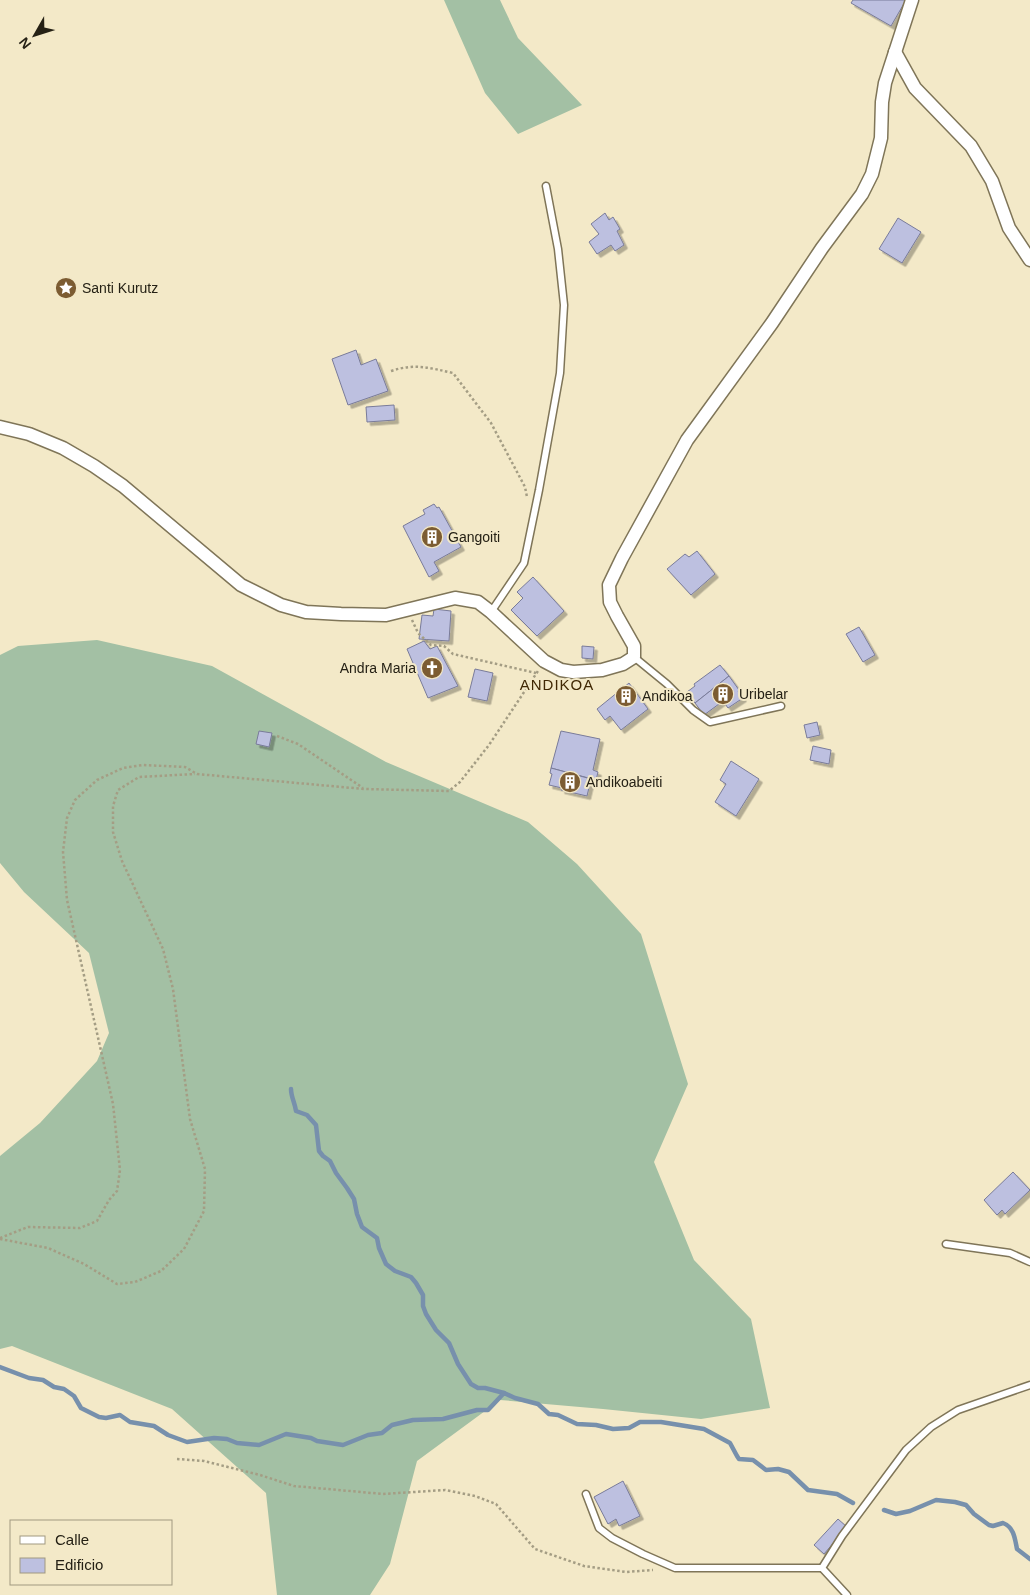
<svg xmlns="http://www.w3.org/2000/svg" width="1030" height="1595" viewBox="0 0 1030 1595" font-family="Helvetica,sans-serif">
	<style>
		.forest { fill: #a3c0a4 }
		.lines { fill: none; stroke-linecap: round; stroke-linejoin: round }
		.stream { stroke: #7790ac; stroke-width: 4.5 }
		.building { fill: #bdc0e0; stroke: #797b99; filter: url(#shadow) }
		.lane-casing { stroke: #7f7558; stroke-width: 9 }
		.street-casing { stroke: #7f7558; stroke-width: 15 }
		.path { stroke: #a49d84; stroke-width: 2.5; stroke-dasharray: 2.5 2.5; stroke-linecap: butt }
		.lane { stroke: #fff; stroke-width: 6 }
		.street { stroke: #fff; stroke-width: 12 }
		.labels { text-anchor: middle; stroke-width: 4; stroke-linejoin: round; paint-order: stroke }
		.poi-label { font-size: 14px; fill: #252115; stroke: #f3e9c8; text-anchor: start }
		.neighbourhood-label { font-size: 15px; letter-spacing: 1px; fill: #402804; stroke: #f3e9c8 }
	</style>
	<defs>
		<filter id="shadow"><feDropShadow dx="3.5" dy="3.5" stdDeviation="0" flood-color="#0004"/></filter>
	</defs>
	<rect width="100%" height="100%" fill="#f3e9c8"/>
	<g class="forest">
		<path d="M444,0H500L518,38L582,105L518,134L485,93Z"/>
		<path d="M97,640L212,666L386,762L528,822L577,864L641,934L688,1084L654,1162L694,1260L751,1319L770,1408L701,1419L603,1409L500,1400L417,1461L390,1564L370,1595H277L266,1493L172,1409L12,1346L0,1349V1156L40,1123L97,1061L109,1033L89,953L24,892L0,863V655L18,646Z"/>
	</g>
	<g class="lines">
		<g class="stream">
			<path d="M291,1089C291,1097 295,1103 296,1111L307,1115L316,1125L319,1151L323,1156L330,1161L336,1173L347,1188L354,1199L357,1214L362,1227L377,1238L379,1248L386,1264L395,1271L411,1277L416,1283L423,1295V1306L426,1314L436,1330L449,1343L458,1364L471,1384L478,1388H485L504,1393"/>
			<path d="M0,1367L29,1378L43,1380L54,1387L64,1389L74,1396L81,1408L99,1417L106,1418L120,1415L130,1422L154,1426L168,1435L187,1442L214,1438L227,1439L237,1443L259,1445L286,1434L311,1438L317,1441L343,1445L368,1435L382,1433L392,1425L413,1420L443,1419L477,1410H488L504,1393L515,1398L538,1404L549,1414L558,1415L577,1424L596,1425L613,1429L629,1428L640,1422H661L704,1429L730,1443L737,1456L739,1459L753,1460L766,1470L778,1469L789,1472L808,1490L837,1494L853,1503"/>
			<path d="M884,1510L896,1514L910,1511L936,1500L955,1502L966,1505L974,1514L989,1525L993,1526L1003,1523C1014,1527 1015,1539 1017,1549L1030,1559"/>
		</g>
	</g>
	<g class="building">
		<path d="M853,0H906L891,26L851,3Z"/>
		<path d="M605,213L609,220L613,217L620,229L617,231L624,245L615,251L611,245L597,254L589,242L599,234L591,224Z"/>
		<path d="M898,218L921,232L902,263L879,249Z"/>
		<path d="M356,350L361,365L376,359L388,391L348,405L332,359Z"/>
		<path d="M394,405L395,420L367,422L366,407Z"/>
		<path d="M434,504L437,508L439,507L461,547L434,562L439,571L429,577L403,526L425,514L423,510Z"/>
		<path d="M697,551L715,574L691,595L667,569L685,554L689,557Z"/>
		<path d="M533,577L564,611L537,636L511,610L523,598L517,592Z"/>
		<path d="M434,609L451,611L449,641L419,639L422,615L433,616Z"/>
		<path d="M859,627L875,655L863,662L846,634Z"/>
		<path d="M424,641L430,649L437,646L458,686L428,698L407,649Z"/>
		<path d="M582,646L594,647L593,659L582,658Z"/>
		<path d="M720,665L729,676L695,703L687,692L695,686L694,684Z"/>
		<path d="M475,669L493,673L487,701L468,697Z"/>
		<path d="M729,676L739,690L738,691L743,698L728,708L723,701L704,715L695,703Z"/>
		<path d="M629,683L648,709L621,730L610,716L605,720L597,709Z"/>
		<path d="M817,722L820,735L807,738L804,725Z"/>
		<path d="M259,731L272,733L269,747L256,744Z"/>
		<path d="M561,731L600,739L593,770L598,772L596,780L551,768Z"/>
		<path d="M813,746L831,750L829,764L810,760Z"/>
		<path d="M731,761L759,779L736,816L715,802L726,784L720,780Z"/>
		<path d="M551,768L591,779L587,796L561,790L562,788L549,785L552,774L550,773Z"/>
		<path d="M1013,1172L1030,1190L1005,1214L1002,1210L997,1215L984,1200Z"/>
		<path d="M623,1481L640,1516L619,1526L616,1519L608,1524L594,1497Z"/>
		<path d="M838,1519L847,1527L824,1554L814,1545Z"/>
	</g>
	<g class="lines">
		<g class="lane-casing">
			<g id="lane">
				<path d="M491,612L524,563L539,490L560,373L564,305L558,249L546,186"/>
				<path d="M634,657L667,684L693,710L710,722L781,706"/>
				<path d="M946,1244L1010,1253L1030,1262"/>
				<path d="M586,1494L599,1528L612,1538L643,1554L675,1568H822"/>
				<path d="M847,1595L822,1568L842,1536L906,1450L931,1427L958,1410L1030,1385"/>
			</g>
		</g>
		<g class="street-casing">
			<g id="street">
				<path d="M895,52L915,88L971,146L992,181L1009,228L1030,260"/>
				<path d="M0,427L29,434L63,448L94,466L123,486L241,585L281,605L306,612L341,614L386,615L455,598L478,602L491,612L544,661L561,670L573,672L602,670L623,664L634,657V646L617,616L610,602L609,585L622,558L687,440L772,323L822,248L862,194L872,174L881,138L882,102L885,83L912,0"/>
			</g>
		</g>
		<g class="path">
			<path d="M391,371C415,363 430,368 453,373L491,423L525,487L527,497"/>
			<path d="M412,620L418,633L431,645L444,646L453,654L536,673"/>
			<path d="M277,736L298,744L363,788"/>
			<path d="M0,1238L28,1227L80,1228L97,1221L109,1200L117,1191L120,1170L113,1104L67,900L63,852L67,818L75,800L97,780L123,768L143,765L185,767L197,774L364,789L449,791L460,782L489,745L538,671"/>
			<path d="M0,1239L48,1248L84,1264L117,1284L135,1282L161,1271L184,1249L204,1211L205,1169L190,1119L173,989L163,949L122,861L113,832V806L118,790L139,777L195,774"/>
			<path d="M177,1459L204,1461L260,1475L294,1486L383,1494L445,1490L475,1496L496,1504L535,1549L584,1566L626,1572L653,1570"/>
		</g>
		<use href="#lane" class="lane"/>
		<use href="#street" class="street"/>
	</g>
	<defs>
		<g id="sight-disc" transform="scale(1.125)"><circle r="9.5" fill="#7c5c32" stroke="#f3e9c8"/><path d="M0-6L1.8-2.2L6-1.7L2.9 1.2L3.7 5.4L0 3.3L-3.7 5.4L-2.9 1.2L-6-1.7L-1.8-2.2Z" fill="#fff"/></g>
		<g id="building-disc" transform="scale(1.125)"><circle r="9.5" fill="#7c5c32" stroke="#f3e9c8"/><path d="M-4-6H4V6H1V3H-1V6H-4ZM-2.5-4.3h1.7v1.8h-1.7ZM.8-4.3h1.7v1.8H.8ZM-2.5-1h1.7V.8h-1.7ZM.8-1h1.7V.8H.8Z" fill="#fff"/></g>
		<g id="church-disc" transform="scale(1.125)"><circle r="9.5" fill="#7c5c32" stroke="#f3e9c8"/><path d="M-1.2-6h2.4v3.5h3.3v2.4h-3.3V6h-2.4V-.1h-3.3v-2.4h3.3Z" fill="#fff"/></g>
	</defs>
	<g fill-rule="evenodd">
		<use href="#sight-disc" x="66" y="288"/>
		<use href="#building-disc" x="432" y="537"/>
		<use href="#church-disc" x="432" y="668"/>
		<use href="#building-disc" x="723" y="694"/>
		<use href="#building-disc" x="626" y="696"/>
		<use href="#building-disc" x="570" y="782"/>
	</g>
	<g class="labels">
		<g class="poi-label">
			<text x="82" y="293">Santi Kurutz</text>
			<text x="448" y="542">Gangoiti</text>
			<text x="416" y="673" text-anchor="end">Andra Maria</text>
			<text x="739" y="699">Uribelar</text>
			<text x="642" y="701">Andikoa</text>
			<text x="586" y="787">Andikoabeiti</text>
		</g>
		<g class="neighbourhood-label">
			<text x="557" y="690">ANDIKOA</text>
		</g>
	</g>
	<rect x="10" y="1520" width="162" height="65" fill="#f3e9c8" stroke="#a19980"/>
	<rect x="20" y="1536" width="25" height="8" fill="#ffffff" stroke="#a19980"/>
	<text x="55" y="1545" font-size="15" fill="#252115">Calle</text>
	<rect x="20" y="1558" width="25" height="15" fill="#bdc0e0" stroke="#a19980"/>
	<text x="55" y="1570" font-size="15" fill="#252115">Edificio</text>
	<g transform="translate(35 35) rotate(231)" stroke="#f3e9c8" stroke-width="4" paint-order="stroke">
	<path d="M0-4L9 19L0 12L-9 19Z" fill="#252115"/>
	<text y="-8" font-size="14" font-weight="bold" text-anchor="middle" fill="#252115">N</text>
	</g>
</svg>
